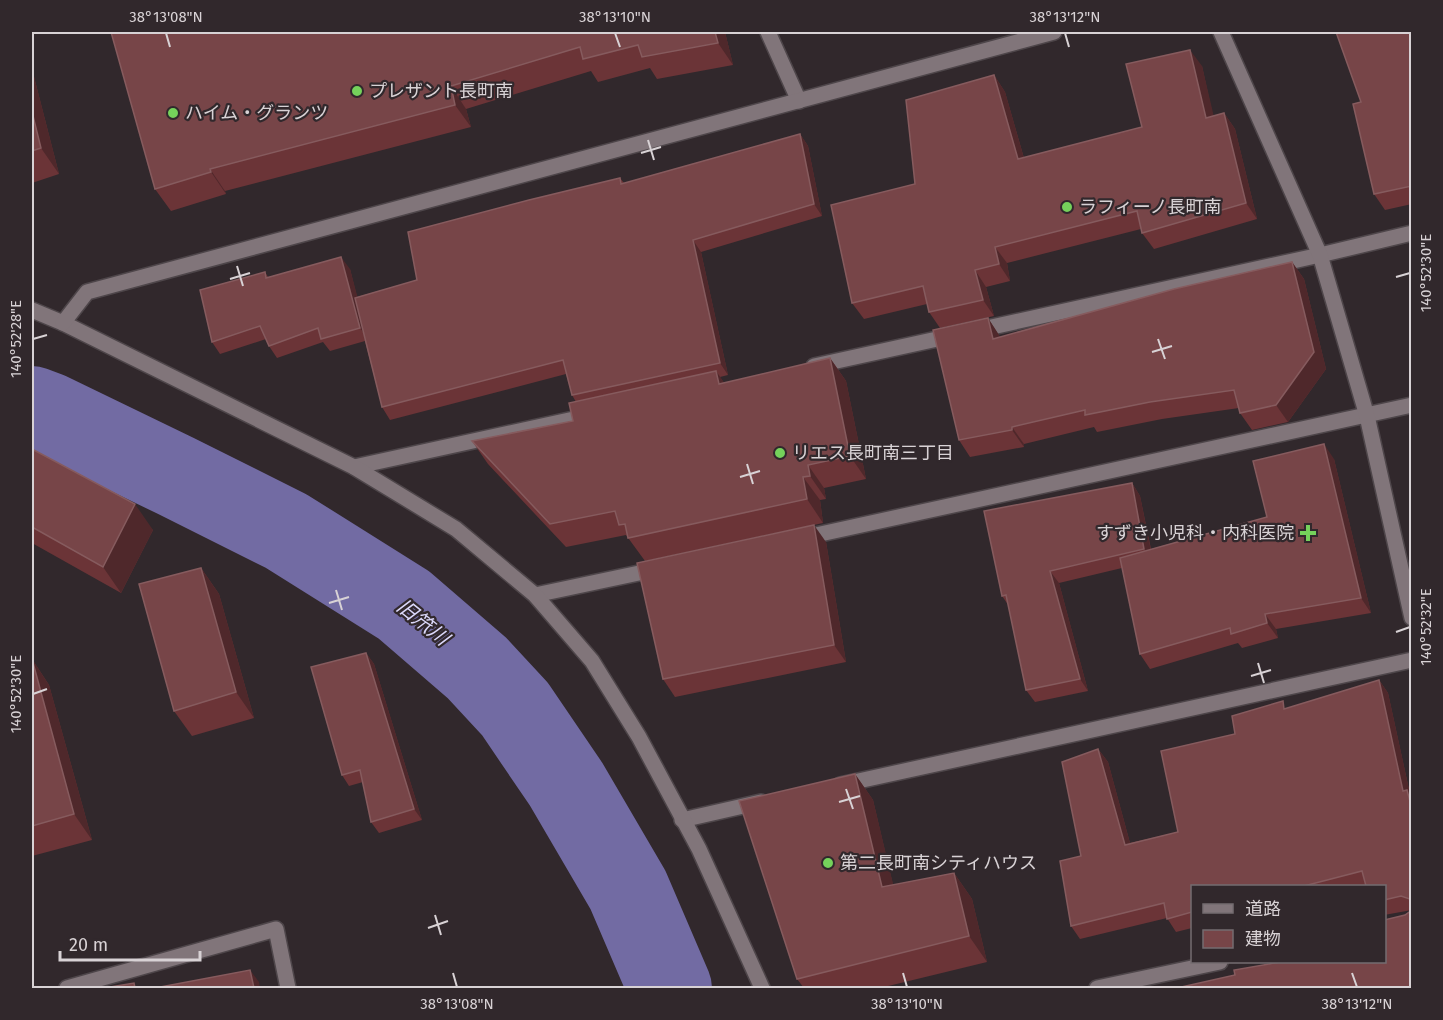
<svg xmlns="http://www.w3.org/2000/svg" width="1443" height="1020" viewBox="0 0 1443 1020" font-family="'Fira Sans','Noto Sans JP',sans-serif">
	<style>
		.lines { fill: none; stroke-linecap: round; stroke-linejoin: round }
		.river { stroke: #726ba3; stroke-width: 84 }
		.minor-casing { stroke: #4e464a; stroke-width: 18 }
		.tertiary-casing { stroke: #4e464a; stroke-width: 18 }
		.minor { stroke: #81757a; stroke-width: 15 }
		.tertiary { stroke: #81757a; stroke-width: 15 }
		.wall { fill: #6b3437 }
		.shaded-wall { fill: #4f282b }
		.building { fill: #774548; stroke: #865b5e; stroke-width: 1.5 }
		.ticks { fill: none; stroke: #d8d2d5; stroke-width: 2 }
		.poi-dot { fill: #75d25b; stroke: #31282c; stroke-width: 2 }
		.labels { text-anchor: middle; stroke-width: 4.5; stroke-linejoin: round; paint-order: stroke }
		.poi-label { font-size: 18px; fill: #d8d2d5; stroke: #31282c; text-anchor: start }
		.water-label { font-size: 20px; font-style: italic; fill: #dcd9fb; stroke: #31282c }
		.neatline { fill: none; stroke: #d8d2d5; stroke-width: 2 }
		.ticks-label { font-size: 15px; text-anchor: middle; fill: #d8d2d5 }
	</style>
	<rect width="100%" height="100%" fill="#31282c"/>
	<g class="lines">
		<path class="river" d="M32,408L48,414L176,476L286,531L404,605L477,668L515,709L566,784L628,890L670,988"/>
		<g class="minor-casing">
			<g id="minor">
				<path d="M768,32L799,101"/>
				<path d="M814,366L1320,255L1412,233"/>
				<path d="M354,467L592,415"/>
				<path d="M802,538L1412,405"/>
				<path d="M535,595L658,569"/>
				<path d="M840,785L1412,660"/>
				<path d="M682,820L761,802"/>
				<path d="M67,988L276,929L288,988"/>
				<path d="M1097,988L1220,962"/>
			</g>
		</g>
		<g class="tertiary-casing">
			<g id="tertiary">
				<path d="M1221,32L1320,255L1367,416L1412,618"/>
				<path d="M32,310L63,323L354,467L456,529L535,595L592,661L639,737L699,849L762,988"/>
				<path d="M63,323L87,292L1054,32"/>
			</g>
		</g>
		<use href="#minor" class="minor"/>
		<use href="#tertiary" class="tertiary"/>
	</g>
	<g class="wall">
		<path d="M111,32H725L733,65L657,79L650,68L598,82L591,71L466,109L471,127L225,191L226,194L171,211L155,189Z"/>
		<path d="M1412,32V204L1385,210L1374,194L1361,102Z"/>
		<path d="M1202,66L1213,116L1224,113L1235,129L1257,219L1154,249L1142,233L1141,229L1007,263L1010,281L986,287L994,316L940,328L929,312L927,304L864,319L852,303L915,184L994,75L1005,92L1024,158L1142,127Z"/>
		<path d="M32,69L59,174L32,183Z"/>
		<path d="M800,134L808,146L822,216L701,252L728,375L720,377L724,383L830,358L846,381L866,479L824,488L826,499L820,500L823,523L645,561L626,535L566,547L488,464L472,441L573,421L576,402L572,395L566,374L390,420L382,407L365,341L330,351L323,342L277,358L269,346L266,339L220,354L212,342L265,272L268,277L350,269L357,297L417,280L620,178L624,183Z"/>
		<path d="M1292,262L1304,279L1326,369L1288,422L1252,430L1240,413L1239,408L1162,419L1097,432L1094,427L1024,444V447L970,457L959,440L988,318L1000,337Z"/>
		<path d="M32,449L153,530L121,593L32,543Z"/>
		<path d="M1334,459L1371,613L1276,629L1278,638L1242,648L1238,643L1150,669L1140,654L1122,568L1059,583L1088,691L1035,702L1026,690L1009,606L1002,596L1132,483L1140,496L1151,549L1267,517Z"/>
		<path d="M826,542L846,662L675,697L663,679Z"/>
		<path d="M201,568L219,594L254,718L192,736L174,711Z"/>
		<path d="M366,653L374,664L422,820L379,833L371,822L363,782L349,786L342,775Z"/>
		<path d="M32,659L49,685L92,840L32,856Z"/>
		<path d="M1379,680L1388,693L1410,794L1412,796V910L1384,915V886H1192V928L1176,932L1167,918L1080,939L1071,926L1081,856L1098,749L1108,762L1130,843L1178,832L1235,734L1288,708Z"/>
		<path d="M855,774L873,800L893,885L954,873L972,899L987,962L880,988H804L797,979Z"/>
	</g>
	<g class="shaded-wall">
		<path d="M715,32H725L733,65L718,43Z"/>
		<path d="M1190,50L1202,66L1218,134L1206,118Z"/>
		<path d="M32,69L59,174L41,148L32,112Z"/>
		<path d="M994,75L1005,92L1029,176L1018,159Z"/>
		<path d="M451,86L466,109L471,127L455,105Z"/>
		<path d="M1224,113L1235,129L1257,219L1246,203Z"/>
		<path d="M800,134L808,146L822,216L814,204Z"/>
		<path d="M210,169L225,191L226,194L211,172Z"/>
		<path d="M693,240L701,252L728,375L720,363Z"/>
		<path d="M995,247L1007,263L1010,281L999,264Z"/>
		<path d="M341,257L350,269L369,340L360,328Z"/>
		<path d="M1292,262L1304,279L1326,369L1288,422L1276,405Z"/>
		<path d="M975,270L986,287L994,316L983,300Z"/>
		<path d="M988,318L999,335L1005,356L993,339Z"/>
		<path d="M830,358L846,381L866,479L850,456Z"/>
		<path d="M716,371L732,394L719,384Z"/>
		<path d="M1012,427L1024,444V447L1012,430Z"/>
		<path d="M1324,444L1334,459L1371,613L1361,598Z"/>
		<path d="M808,465L824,488L826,499L810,476Z"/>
		<path d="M803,477L820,500L823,523L807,499Z"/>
		<path d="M1132,483L1140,496L1153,561L1144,549Z"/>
		<path d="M135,504L153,530L121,593L103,567Z"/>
		<path d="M814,525L826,542L846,662L834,645Z"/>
		<path d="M201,568L219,594L254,718L236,692Z"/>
		<path d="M1050,571L1059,583L1088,691L1080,679Z"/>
		<path d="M1265,614L1276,629L1278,638L1267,623Z"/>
		<path d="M366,653L374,664L422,820L414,809Z"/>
		<path d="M32,659L49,685L92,840L74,814Z"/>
		<path d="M1379,680L1388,693L1410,794L1412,796V809L1403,791Z"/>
		<path d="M1098,749L1108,762L1134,858L1125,845Z"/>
		<path d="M855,774L873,800L900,913L882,887Z"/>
		<path d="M954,873L972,899L987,962L969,936Z"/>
		<path d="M250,970L259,982L260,988H254Z"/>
	</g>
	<g class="building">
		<path d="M111,32H327L328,33L335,32H715L718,43L642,57L638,45L583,59L580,47L451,86L455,105L210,169L211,172L155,189Z"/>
		<path d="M1336,32H1412V186L1374,194L1353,104L1361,102Z"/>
		<path d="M1190,50L1206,118L1224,113L1246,203L1142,233L1137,211L995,247L999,264L975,270L983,300L929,312L923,286L852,303L831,205L915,184L906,100L994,75L1018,159L1142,127L1126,64Z"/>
		<path d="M32,112L41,148L32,151Z"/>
		<path d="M800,134L814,204L693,240L720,363L572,395L563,360L382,407L355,298L417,280L408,232L529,200L620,178L621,184Z"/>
		<path d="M341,257L360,328L321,339L318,328L269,346L260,326L212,342L200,290L265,272L266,278Z"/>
		<path d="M1292,262L1314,352L1276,405L1240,413L1234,390L1150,402L1085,415V410L1012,427V430L959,440L933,330L988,318L993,339L1174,289Z"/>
		<path d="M830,358L850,456L808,465L810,476L803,477L807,499L628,538L625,524L619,525L615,511L550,524L472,441L573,421L569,403L716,371L719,384Z"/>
		<path d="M1324,444L1361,598L1265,614L1267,623L1231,634L1230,628L1140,654L1120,558L1267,517L1253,461Z"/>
		<path d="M32,449L135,504L103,567L32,527Z"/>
		<path d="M1132,483L1144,549L1050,571L1080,679L1026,690L1006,595L1002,596L984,511Z"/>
		<path d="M814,525L834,645L663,679L637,563Z"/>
		<path d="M201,568L236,692L174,711L139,584Z"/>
		<path d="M366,653L414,809L371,822L360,770L342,775L311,667Z"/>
		<path d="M32,659L74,814L32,826Z"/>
		<path d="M1379,680L1403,791L1407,790L1412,809V903L1410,899L1401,896L1384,900V886H1366L1362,871L1304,886H1192V912L1167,919L1164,903L1071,926L1060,861L1081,856L1062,762L1098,749L1125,845L1178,832L1161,751L1235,734L1232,716L1283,701L1284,709Z"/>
		<path d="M855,774L882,887L954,873L969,936L797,979L739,801Z"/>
		<path d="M1412,910V988H1177L1235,975L1234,970L1280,962H1384V920L1405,915Z"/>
		<path d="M250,970L254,988H155Z"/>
		<path d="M134,983L135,988H104Z"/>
	</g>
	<path class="ticks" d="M166,33L170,47M615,33L620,47M1065,33L1069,47M648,140L654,160M641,153L661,147M237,266L243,286M1396,277L1410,273M230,279L250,273M33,339L47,335M1158,339L1165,359M1152,352L1172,346M747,464L753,484M740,477L760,471M336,590L342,610M329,603L349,597M1396,632L1410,627M1258,663L1264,683M1251,676L1271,670M33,694L47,689M846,789L853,809M839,802L860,796M435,915L441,935M428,928L448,921M453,973L457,987M903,973L907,987M1352,973L1357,987"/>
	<g class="poi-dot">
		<circle cx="357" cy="91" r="6"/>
		<circle cx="173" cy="113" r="6"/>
		<circle cx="1067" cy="207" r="6"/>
		<circle cx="780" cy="453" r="6"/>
		<path d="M1305 524h6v6h6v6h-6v6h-6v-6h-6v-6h6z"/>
		<circle cx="828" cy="863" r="6"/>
	</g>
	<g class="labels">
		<g class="poi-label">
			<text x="369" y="97">プレザント長町南</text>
			<text x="185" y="119">ハイム・グランツ</text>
			<text x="1079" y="213">ラフィーノ長町南</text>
			<text x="792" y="459">リエス長町南三丁目</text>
			<text x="1294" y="539" text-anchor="end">すずき小児科・内科医院</text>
			<text x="840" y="869">第二長町南シティハウス</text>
		</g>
		<g class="water-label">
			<text transform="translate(423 622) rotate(39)" y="7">旧笊川</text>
		</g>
	</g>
	<rect width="1443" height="1020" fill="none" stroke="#31282c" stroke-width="66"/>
	<rect x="1191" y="885" width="195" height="78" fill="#31282c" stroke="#746c70" stroke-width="1.5"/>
	<rect x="1203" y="904" width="30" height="9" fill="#81757a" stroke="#746c70" stroke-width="1.5"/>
	<text x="1245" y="915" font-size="18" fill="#d8d2d5">道路</text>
	<rect x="1203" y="930" width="30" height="18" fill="#774548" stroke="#746c70" stroke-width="1.5"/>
	<text x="1245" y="945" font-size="18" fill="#d8d2d5">建物</text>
	<path d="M60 951v9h140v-9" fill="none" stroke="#d8d2d5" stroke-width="3"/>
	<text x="69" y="951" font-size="18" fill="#d8d2d5" stroke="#31282c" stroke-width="4.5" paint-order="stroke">20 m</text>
	<rect x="33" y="33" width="1377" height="954" class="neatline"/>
	<g class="ticks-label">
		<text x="166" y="22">38°13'08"N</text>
		<text x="615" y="22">38°13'10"N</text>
		<text x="1065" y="22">38°13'12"N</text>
		<text transform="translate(1426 273) rotate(-90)" y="5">140°52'30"E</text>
		<text transform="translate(16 339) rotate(-90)" y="5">140°52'28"E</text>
		<text transform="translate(1426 627) rotate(-90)" y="5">140°52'32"E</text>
		<text transform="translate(16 694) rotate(-90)" y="5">140°52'30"E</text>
		<text x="457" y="1009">38°13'08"N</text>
		<text x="907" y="1009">38°13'10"N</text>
		<text x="1357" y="1009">38°13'12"N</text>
	</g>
</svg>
